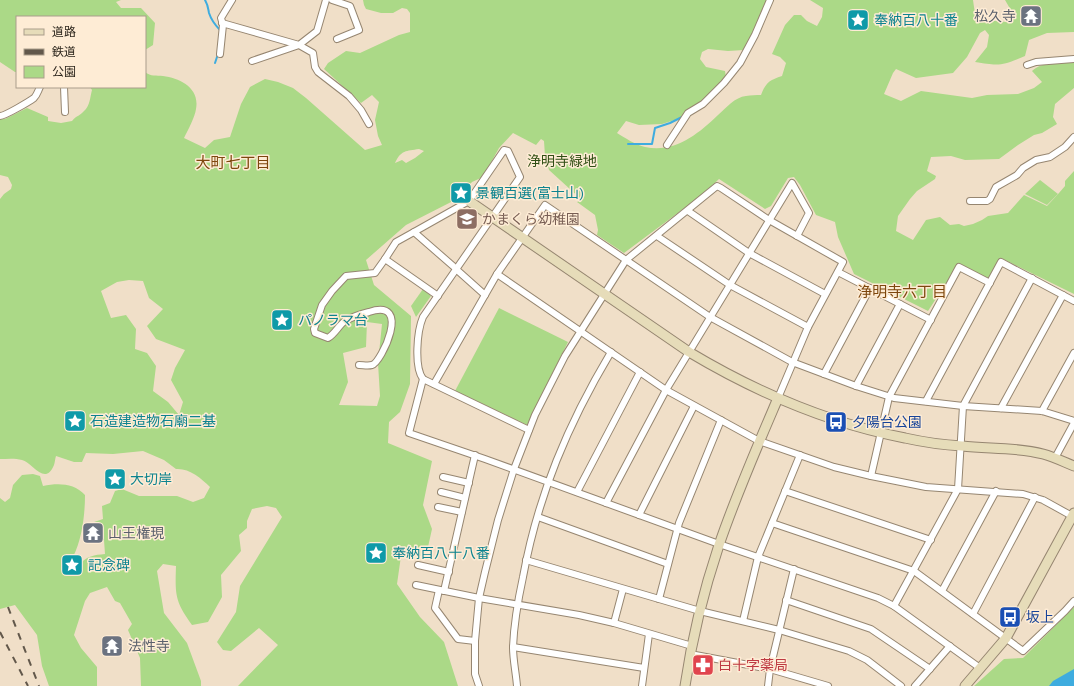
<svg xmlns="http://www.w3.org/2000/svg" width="1074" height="686" viewBox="0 0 1074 686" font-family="'Work Sans','Noto Sans JP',sans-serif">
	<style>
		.green { fill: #abd987; fill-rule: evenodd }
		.water { fill: #3eacdf }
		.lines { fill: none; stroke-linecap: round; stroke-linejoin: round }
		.stream { stroke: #3eacdf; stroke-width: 2 }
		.street-casing { stroke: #968671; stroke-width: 8 }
		.secondary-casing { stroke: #968671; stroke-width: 11 }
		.street { stroke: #fff; stroke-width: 6 }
		.secondary { stroke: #e6dcb9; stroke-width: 9 }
		.rail { stroke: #62584b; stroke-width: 2; stroke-dasharray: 7 7; stroke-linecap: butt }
		.labels { text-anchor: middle; stroke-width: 3; stroke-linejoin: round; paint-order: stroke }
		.worship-label { font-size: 14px; fill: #5b616d; stroke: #feecd5; text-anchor: start }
		.culture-label { font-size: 14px; fill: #0d838f; stroke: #feecd5; text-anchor: start }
		.park-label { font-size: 14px; fill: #314f15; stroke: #feecd5 }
		.education-label { font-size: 14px; fill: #785e54; stroke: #feecd5; text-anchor: start }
		.transit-label { font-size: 14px; fill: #164399; stroke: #feecd5; text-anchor: start }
		.health-label { font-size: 14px; fill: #be3a42; stroke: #feecd5; text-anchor: start }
		.neighbourhood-label { font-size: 15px; fill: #7e470d; stroke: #feecd5 }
	</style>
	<rect width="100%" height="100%" fill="#f0dfc8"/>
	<g class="green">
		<path d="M0,0H121L116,2L121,8H141L155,23L153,45L145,50V17H17V72H15L0,62Z"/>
		<path d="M363,0H774L761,25L744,50L728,51L708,49L702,52L700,59L706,67L725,71L726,78L715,94L684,117L662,124L639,125L626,121L617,133C625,138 636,145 645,147C675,153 697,135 718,115C726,108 735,97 746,96C751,95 756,95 761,95C766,82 770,80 782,76L786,63L780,57L772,54L785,25L794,15H801L807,21L817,26L822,17L823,8L810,0H973L975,14L986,20L1006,22L1012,17V12L1005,0H1074V32L1047,33L1029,40L1025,56C1002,66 999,66 975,62L987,47L989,35L985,30L980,33L967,57L953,73L916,78L896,69L893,73L884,94L901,101L921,91L972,98L987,95L1018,94L1034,88L1042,82L1032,71C1043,61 1060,63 1074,61V88L1055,104L1053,117L1057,124L1042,133L1034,135L1018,145L999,159L965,160L951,156L931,157L927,171L936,176L935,179L917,191L910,199L898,216L896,231L913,240L926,220L940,217L950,225L959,224L964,226L973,224L982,220L988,216L1008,213L1024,195L1047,206L1059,193L1065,186V181L1074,171V294L1001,258L989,278L987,279L958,265L928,311L854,274L838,237L835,222L816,215L800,185L794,177L788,178L771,206L765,209L719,179L702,195L624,253L597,235L598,230L595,215L577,202L582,200L549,170L545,156L544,141L541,139L536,145L513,133L499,148L483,177L472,182L457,199L406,225L366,260L374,285L411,316L410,384L400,412L389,422L388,443L432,461L423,505L432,529L426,556H401L397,584L420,617L444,642L458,686H238L278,645L259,628L231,651L223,650L217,642L236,612L240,586L282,517L276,508L267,506L252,509L247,521V528L239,535L241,551L221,575L222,597L208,622L192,625C175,601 175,595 176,566L163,564L157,571L164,613L187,643L201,681V686H141L140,658L128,630L132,624L120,603L115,601L107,587L90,593L85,601L74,635L81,648L97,667V686H49L42,666L37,635L15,605L0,609V498L5,502L10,498L13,485L22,475L33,474L40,476L43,486C58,483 74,483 85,495C85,515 82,539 73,557L80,564C87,556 94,555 105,554L104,540C96,538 90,536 86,529L94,522L103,519L102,506L110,503L115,491L122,489L139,496H177L193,502L204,498L210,487C201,478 189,468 176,469L164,460L143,451L113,454L86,453L82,462H74L56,456C55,459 55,462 54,465C45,487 32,462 22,460C15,458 7,459 0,459V199L4,194L11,189L12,185L8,177L0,175V119H5L27,108L48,117V121L61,123L72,121C77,115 80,116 84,111C90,106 90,97 92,90L90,87H145V72C151,77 156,75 163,76C180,78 200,88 196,109C195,117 188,130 184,138L205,148L214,140L230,137L241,104L250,87L265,79L278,82L293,88L306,98L365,150L382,145L378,136L375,120L379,102L372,95L361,103L324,69L328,63L346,51L360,53L399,35L410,32V13L407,9L402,8L393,13H381L366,9L364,5ZM419,149L424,151L415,158L406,163L402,160L395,163C401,150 406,151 419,149ZM129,280L143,281L149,298L163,309L147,326L156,339L185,350L175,368L171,380L183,402L179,415L168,402L153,391L156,366L147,353L135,349L136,329L126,315L111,318L101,291L117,282ZM367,322L382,324L378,363L380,396L377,406L339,405L348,382L343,353L366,347Z"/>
		<path d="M1040,180L1058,194L1047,205L1025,194Z"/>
		<path d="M423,289L431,296L416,317L411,306Z"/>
		<path d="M499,308L568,342L527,425L455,391Z"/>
		<path d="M1074,607V686H974L1004,659L1023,658Z"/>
	</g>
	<path class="water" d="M1074,669V686H1049L1053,681Z"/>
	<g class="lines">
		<g class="stream">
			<path d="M205,0C208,5 208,8 209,13C211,19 216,26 220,30"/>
			<path d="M215,63L218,54"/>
			<path d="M628,144H652L655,128L670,123L682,117"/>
		</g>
		<g class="street-casing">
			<g id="street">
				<path d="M332,0L350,6L359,30L337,39"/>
				<path d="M222,23L299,45L317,31L326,0"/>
				<path d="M220,54L223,25L221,18L232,0"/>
				<path d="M252,61L299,45L313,53L315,67L318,72L349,96L361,110L369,124"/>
				<path d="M1027,65L1036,62L1074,59"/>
				<path d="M64,87L65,112"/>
				<path d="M0,116C5,116 30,101 34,98C37,95 38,91 40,87"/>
				<path d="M667,145L688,113L703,104L724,83L740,63L755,35L770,0"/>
				<path d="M970,201H987L990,199L996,187L1017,175L1023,168L1036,160L1050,157L1065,147L1074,137"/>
				<path d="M688,211L749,253L825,294"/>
				<path d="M414,232L396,242L385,259L438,296"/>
				<path d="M657,236L730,285L808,327"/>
				<path d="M838,272L931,320"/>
				<path d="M497,274L666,390L759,441L834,467L871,476L926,487L1023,494L1043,500L1072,516"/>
				<path d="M485,295L457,270L453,266L414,232L469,201L504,150L508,151L520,177L423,317C417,331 414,367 423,379L529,430"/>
				<path d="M359,365C363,365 368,366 372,365C381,363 413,297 369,312C361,314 352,317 345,321C339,325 335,334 328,338L315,333L314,329L322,305L332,291L346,276L375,273L385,259"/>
				<path d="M824,374L870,288"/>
				<path d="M423,379L409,433L485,459L719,544L878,598L894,606L980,668"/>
				<path d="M434,384L497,274L545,205L710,317L792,362L856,386L894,398L963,406L1042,411L1074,421"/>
				<path d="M856,386L900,304"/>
				<path d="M926,401L1001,262L1074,301"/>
				<path d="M1001,408L1063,295"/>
				<path d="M1042,411L1074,353"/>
				<path d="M1055,458L1074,423"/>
				<path d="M871,476L889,397L959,267L990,283"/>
				<path d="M443,477L469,483"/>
				<path d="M785,491L931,540"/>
				<path d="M441,492L465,498"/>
				<path d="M577,492L640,372"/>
				<path d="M606,503L666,390L792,183L809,213L797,236"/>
				<path d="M438,507L462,512"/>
				<path d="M639,515L694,406"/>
				<path d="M538,517L668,564"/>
				<path d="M772,523L914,571L1023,651L1065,611L1074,601"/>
				<path d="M526,560L700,611L779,630L849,651L867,660L901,686"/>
				<path d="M418,565L449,572"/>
				<path d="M416,585L479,598L579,615L614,623L692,646"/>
				<path d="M439,590L435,608L458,639L475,641"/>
				<path d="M444,591L475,455"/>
				<path d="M942,591L996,491"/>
				<path d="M659,599L679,523L721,420"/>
				<path d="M786,600L871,629L930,669"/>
				<path d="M894,606L958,489L963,406L1032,278"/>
				<path d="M973,614L1035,497"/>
				<path d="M743,621L758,557L800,455"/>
				<path d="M614,623L623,589"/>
				<path d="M513,647L644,668"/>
				<path d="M690,654L770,669L828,686"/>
				<path d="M479,686L475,674V641L479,598L485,572L498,520L514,469L535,415L565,356L626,260L717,186L721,188L769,220L843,262L808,327L778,398"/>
				<path d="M517,686C516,673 513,660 513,647C514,624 518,600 523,577C538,495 568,424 611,352"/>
				<path d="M642,686L649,634"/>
				<path d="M768,686L770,669L794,569"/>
				<path d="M915,686L950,646"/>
			</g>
		</g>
		<g class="secondary-casing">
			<g id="secondary">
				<path d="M469,201L689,352C756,392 827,423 905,438C923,442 943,445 962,446C988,449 1017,447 1043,454C1054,457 1064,462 1074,466"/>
				<path d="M685,686C692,638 704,590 719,545C736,495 757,447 778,398"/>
				<path d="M965,686L1006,638L1074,513"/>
			</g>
		</g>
		<use href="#street" class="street"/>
		<use href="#secondary" class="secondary"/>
		<g class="rail">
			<path d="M8,607L39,686"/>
			<path d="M0,632L28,686"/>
		</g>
	</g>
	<defs>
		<g id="temple-square" transform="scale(1.15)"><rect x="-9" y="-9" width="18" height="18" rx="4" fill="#6b7280" stroke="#feecd5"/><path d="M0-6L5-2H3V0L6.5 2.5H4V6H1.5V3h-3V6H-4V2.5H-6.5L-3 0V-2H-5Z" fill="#fff"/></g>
		<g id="sight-square" transform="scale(1.15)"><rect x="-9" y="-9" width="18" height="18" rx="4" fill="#0f9aa8" stroke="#feecd5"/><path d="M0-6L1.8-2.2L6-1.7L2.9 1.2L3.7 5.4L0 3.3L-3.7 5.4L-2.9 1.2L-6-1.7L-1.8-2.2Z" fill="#fff"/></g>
		<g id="school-square" transform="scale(1.15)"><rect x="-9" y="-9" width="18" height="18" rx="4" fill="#8d6e63" stroke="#feecd5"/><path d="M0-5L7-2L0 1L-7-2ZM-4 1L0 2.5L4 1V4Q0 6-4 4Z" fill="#fff"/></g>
		<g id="bus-square" transform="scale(1.15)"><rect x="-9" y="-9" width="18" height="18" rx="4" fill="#1a4fb4" stroke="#feecd5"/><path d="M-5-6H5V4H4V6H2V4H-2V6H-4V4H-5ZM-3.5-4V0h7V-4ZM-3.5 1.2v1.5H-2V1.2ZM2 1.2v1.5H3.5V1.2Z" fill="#fff"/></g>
		<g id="pharmacy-square" transform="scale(1.15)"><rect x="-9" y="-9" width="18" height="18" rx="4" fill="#e0444e" stroke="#feecd5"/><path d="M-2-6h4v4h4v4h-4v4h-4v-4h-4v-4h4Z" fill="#fff"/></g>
	</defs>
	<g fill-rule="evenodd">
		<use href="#temple-square" x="1031" y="16"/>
		<use href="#sight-square" x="858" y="20"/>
		<use href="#sight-square" x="461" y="193"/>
		<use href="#school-square" x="467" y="219"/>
		<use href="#sight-square" x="282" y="320"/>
		<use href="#sight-square" x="75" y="421"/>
		<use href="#bus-square" x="836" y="422"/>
		<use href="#sight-square" x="115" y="479"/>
		<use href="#temple-square" x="93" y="533"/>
		<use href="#sight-square" x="376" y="553"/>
		<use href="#sight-square" x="72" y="565"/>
		<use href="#bus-square" x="1010" y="617"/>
		<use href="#temple-square" x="112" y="646"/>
		<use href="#pharmacy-square" x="703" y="665"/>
	</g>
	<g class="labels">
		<g class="worship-label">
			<text x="1016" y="21" text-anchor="end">松久寺</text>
			<text x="108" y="538">山王権現</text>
			<text x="128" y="651">法性寺</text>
		</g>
		<g class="culture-label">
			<text x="874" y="25">奉納百八十番</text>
			<text x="476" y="198">景観百選(富士山)</text>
			<text x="298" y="325">パノラマ台</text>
			<text x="90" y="426">石造建造物石廟二基</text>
			<text x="130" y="484">大切岸</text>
			<text x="392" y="558">奉納百八十八番</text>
			<text x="88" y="570">記念碑</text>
		</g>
		<g class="park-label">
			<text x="562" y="166">浄明寺緑地</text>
		</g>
		<g class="education-label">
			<text x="482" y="224">かまくら幼稚園</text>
		</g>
		<g class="transit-label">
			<text x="852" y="427">夕陽台公園</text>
			<text x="1026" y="622">坂上</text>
		</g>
		<g class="health-label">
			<text x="718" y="670">白十字薬局</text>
		</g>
		<g class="neighbourhood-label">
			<text x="233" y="168">大町七丁目</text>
			<text x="902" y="297">浄明寺六丁目</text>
		</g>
	</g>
	<rect x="16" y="16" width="130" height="72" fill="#feecd5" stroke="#aa9d8b"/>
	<rect x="24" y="29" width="20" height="6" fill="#e6dcb9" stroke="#aa9d8b"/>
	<text x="52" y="36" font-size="12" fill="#2d261d">道路</text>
	<rect x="24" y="49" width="20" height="6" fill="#62584b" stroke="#aa9d8b"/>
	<text x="52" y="56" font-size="12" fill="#2d261d">鉄道</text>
	<rect x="24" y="66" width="20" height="12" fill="#abd987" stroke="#aa9d8b"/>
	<text x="52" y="76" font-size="12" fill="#2d261d">公園</text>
</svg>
